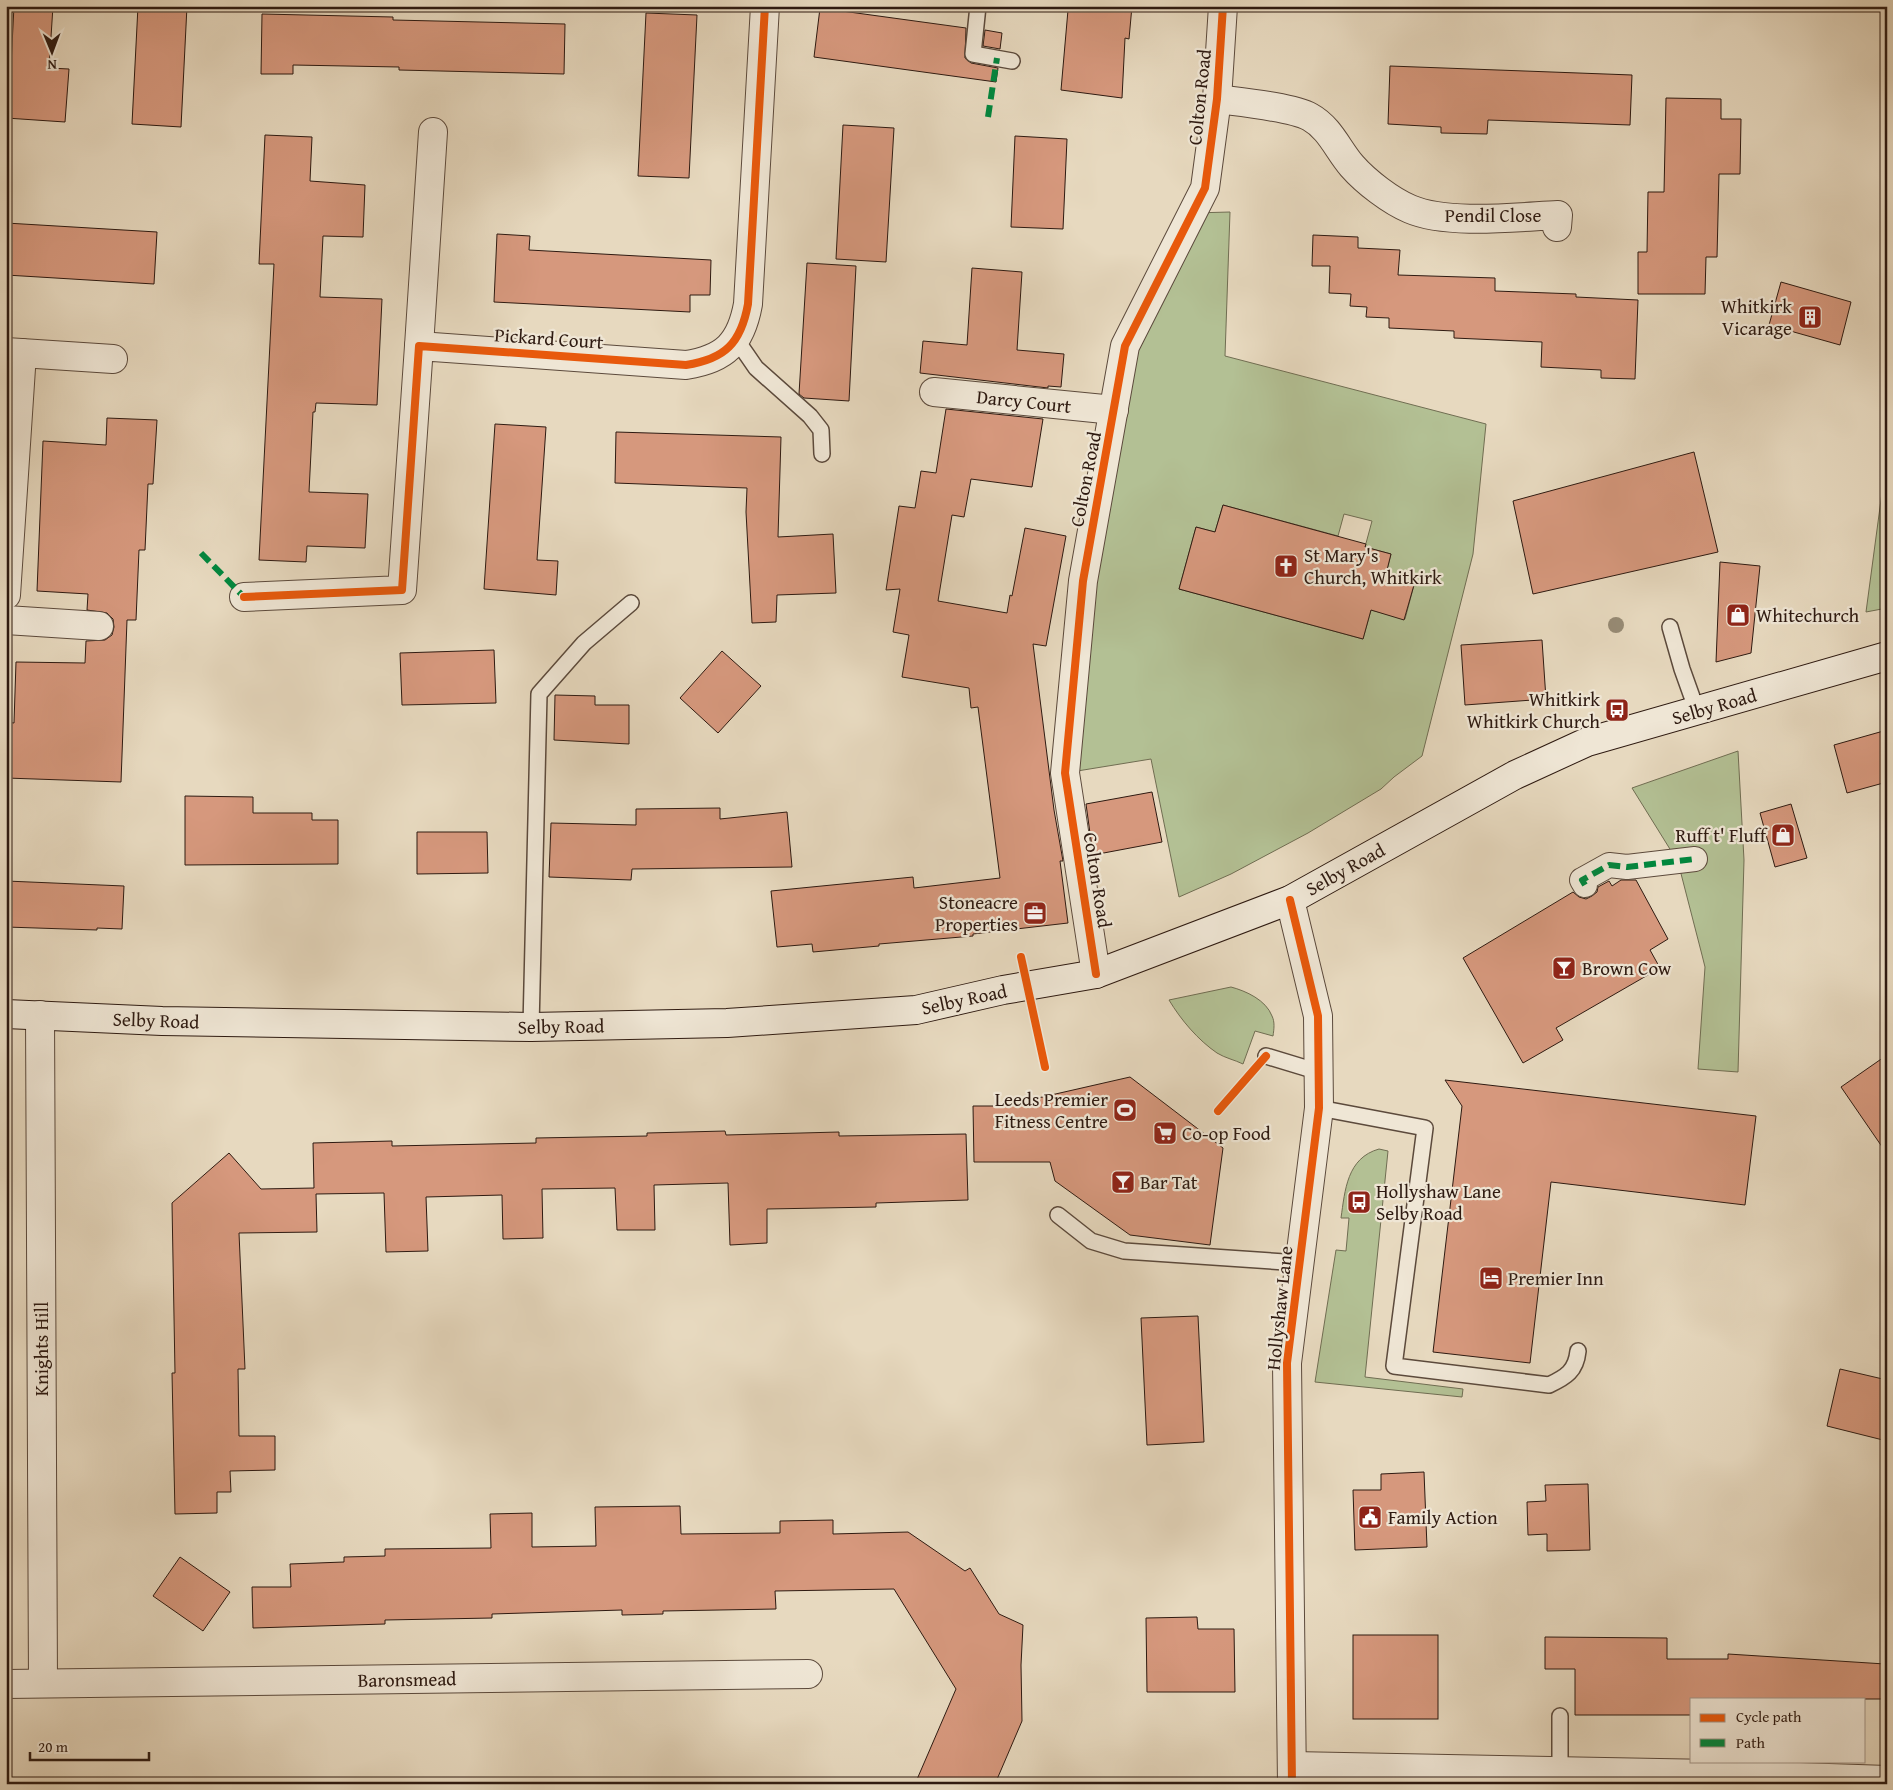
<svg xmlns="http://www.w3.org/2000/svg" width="1893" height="1790" viewBox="0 0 1893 1790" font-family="'Gentium Book Plus',serif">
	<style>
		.green { fill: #b3c094; stroke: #706d52; fill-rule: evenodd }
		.building { fill: #d6987d; stroke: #2e1a11 }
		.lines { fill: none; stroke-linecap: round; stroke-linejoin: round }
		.service-casing { stroke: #5c4a3c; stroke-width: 18 }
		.pedestrian-casing { stroke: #5c4a3c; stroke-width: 26 }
		.minor-casing { stroke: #5c4a3c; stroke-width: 30 }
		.tertiary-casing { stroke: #5c4a3c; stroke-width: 30 }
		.secondary-casing { stroke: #2e1a11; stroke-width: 30 }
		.service { stroke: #efe6d5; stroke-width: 15 }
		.pedestrian { stroke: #efe6d5; stroke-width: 24 }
		.minor { stroke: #efe6d5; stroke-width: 28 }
		.tertiary { stroke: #efe6d5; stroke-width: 28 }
		.secondary { stroke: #efe6d5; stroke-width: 28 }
		.quiet { stroke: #00873e; stroke-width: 6; stroke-dasharray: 12 6; stroke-linecap: butt }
		.cycleway-casing { stroke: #efe6d5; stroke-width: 11 }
		.cycleway { stroke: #e8590c; stroke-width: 8 }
		.tree { fill: #978b75 }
		.labels { text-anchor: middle; stroke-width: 4.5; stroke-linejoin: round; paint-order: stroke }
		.street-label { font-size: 19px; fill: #2e1a11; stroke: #efe6d5 }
		.poi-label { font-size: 19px; fill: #2e1a11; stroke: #efe6d5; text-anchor: start }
	</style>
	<rect width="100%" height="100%" fill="#e7d9bf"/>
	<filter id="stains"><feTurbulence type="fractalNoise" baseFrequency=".004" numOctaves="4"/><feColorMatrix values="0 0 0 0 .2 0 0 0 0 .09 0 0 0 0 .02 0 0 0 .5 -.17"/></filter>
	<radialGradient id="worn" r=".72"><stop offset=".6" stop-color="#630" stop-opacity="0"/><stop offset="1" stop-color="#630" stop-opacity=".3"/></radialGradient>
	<g class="green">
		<path d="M1230,212L1225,356L1486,424L1473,554L1422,756L1394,777L1381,789L1308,833L1231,874L1179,897L1151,759L1065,773L1114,410L1193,213ZM1223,505L1338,536L1344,514L1372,521L1365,547L1391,554L1385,578L1414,585L1405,619L1371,610L1363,639L1179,589L1196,527L1215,532Z"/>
		<path d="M1887,455V608L1866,612Z"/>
		<path d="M1738,751L1744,860L1738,1072L1698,1069L1705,967L1702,955L1678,862L1632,788Z"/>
		<path d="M1231,987C1246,991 1266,1000 1272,1016C1275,1022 1274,1029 1273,1036L1255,1031L1243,1064C1235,1060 1225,1058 1217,1053C1198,1040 1181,1020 1169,1000Z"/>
		<path d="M1379,1149L1388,1151L1365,1377L1463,1389L1462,1397L1315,1382L1336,1250L1346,1251L1349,1218H1341C1345,1190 1347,1158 1379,1149Z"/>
	</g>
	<g class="building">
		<path d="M14,6H53L49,68L69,69L65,122L6,118V65H11Z"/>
		<path d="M138,6H187L181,127L132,124Z"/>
		<path d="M1082,6H1132L1129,39L1125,38L1122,98L1061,90L1068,10L1081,11Z"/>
		<path d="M820,8L966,28L965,58L971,63L998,68L996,82L814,57Z"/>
		<path d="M646,13L697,15L689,178L638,176Z"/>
		<path d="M262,14L393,17V20L565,24L564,74L399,70V67L293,65V74H261Z"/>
		<path d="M985,30L1002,33L1000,49L983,46Z"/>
		<path d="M1390,66L1632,75L1630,125L1488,120L1487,134L1441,133V127L1388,124Z"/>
		<path d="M1666,98L1721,99V119H1741L1740,174H1719L1717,257H1706L1705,294H1638V252H1647L1648,192H1664Z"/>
		<path d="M843,125L894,128L886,262L836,259Z"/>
		<path d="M265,135L312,137L310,181L365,185L363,237L323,236L320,297L382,299L377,405L316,403L315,412H313L309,492L368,494L365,548L307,546L306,562L259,560L274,264H259Z"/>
		<path d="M1015,136L1067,139L1063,229L1011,227Z"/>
		<path d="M6,223L157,232L154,284L6,275Z"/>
		<path d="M497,234L530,236L529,250L711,260L710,295H690V312L494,302Z"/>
		<path d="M1313,235L1358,237V248L1400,250L1398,275L1495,278V291L1576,294V297L1638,300L1635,379L1601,378V370L1541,367L1542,342L1454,338V331L1389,328V318L1366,317L1367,307L1350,306L1351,294L1329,293L1330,266H1312Z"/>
		<path d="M807,263L856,266L849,401L804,398L799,394Z"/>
		<path d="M972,268L1022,272L1017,350L1064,354L1061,387L1048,386V388L920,373L923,341L967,345Z"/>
		<path d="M1781,282L1851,302L1840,345L1769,325Z"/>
		<path d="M946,409L1043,419L1032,487L971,479L964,517L952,515L938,601L1007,613L1010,595L1012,596L1025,528L1066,536L1046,646L1033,644L1054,810L1063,861H1060L1068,923L973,934V936L879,944V946L813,952L812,944L777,947L771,891L913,877L914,888L1000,878L978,707L971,708L969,688L902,677L909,635L893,632L900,589L886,590L899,506L915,508L921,471L936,473Z"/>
		<path d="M107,418L157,420L153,484H148L145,550H139L136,620H127L121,782L6,778V722L14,723L16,662L85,663L86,641L105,640L112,635L114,627L113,619L107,613L87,610L88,594L37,591L43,441L106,445Z"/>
		<path d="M495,424L546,427L537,560L558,561L556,595L484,589Z"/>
		<path d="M616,432L781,437L778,537L833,534L836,593L777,595L776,622L752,623L746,512L747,488L615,483Z"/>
		<path d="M1694,452L1718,552L1533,594L1513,501Z"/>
		<path d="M1223,505L1366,544L1365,547L1391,554L1385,578L1414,585L1404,620L1371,610L1363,639L1179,589L1196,527L1215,532Z"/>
		<path d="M1720,562L1760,566L1751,653L1716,662Z"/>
		<path d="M1542,640L1546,699L1465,705L1461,645Z"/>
		<path d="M494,650L496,703L402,705L400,653Z"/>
		<path d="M722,651L761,686L718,733L680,698Z"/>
		<path d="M555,695L595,696V705H629V744L554,740Z"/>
		<path d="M1887,730V782L1847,793L1834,745Z"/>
		<path d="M1152,792L1162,842L1093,855L1086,804Z"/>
		<path d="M185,796L253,797V813H312V820H338V864L185,865Z"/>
		<path d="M1791,804L1807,858L1775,867L1760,813Z"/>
		<path d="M720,808V819L787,812L792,867L632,869L631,880L549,877L551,823L636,825V809Z"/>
		<path d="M417,832H487L488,873L417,874Z"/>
		<path d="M1621,880H1636L1668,939L1650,950L1660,968L1556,1028L1563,1040L1523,1063L1463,958L1573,892L1579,897L1586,899L1592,896L1597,892L1598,887L1609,881L1612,886Z"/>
		<path d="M6,881L124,886L122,929L97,928V930L6,927Z"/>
		<path d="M1887,1055V1154L1841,1087Z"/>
		<path d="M1130,1077L1223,1148L1210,1245L1130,1235L1055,1181L1050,1162H974L973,1106H1003Z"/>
		<path d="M1445,1080L1756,1116L1745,1205L1551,1182L1530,1363L1433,1352L1462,1106Z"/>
		<path d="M725,1131L726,1135L839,1132V1136L966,1134L968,1200L876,1203V1207L767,1209V1243L730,1245L728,1183L654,1185L655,1230H617L615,1188L542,1189L543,1238L503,1239L502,1195L426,1197L428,1251L386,1252L384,1193L316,1194L317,1232L239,1233L245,1369H238L239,1436H275V1470L230,1471L231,1492H217V1513L175,1514L172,1373H175L172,1203L229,1153L261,1189L314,1188L313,1143L392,1141V1146L536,1143V1138L647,1136V1133Z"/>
		<path d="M1198,1316L1204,1442L1147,1445L1141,1318Z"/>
		<path d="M1840,1369L1887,1380V1441L1827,1426Z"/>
		<path d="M1424,1472L1427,1547L1355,1550L1353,1490H1381V1474Z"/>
		<path d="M1588,1484L1590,1550L1547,1551V1534L1528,1535L1527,1502L1546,1501L1545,1485Z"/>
		<path d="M680,1506L681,1534L780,1533V1521L833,1520V1534L908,1532L965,1571L970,1568L999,1614L1023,1625L1021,1665L1022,1721L995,1784H915L956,1689L894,1589L775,1591L776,1609L663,1611V1614L622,1615V1610L492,1614V1618L385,1620V1624L253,1628L252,1587H291L290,1564L344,1562V1557L385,1556V1549L491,1548L490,1514L532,1513V1547L596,1546L595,1507Z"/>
		<path d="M180,1557L230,1592L203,1631L153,1596Z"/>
		<path d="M1197,1617L1198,1629H1234L1235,1692H1147L1146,1618Z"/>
		<rect x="1353" y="1635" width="85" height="84"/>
		<path d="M1545,1637L1667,1638V1659H1728V1654L1885,1664L1883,1699H1692V1715H1575V1669H1545Z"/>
	</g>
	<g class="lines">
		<g class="service-casing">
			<g id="service">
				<path d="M978,6L973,54L1012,61"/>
				<path d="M736,339L756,368L810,416L821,430L822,454"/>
				<path d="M1670,627L1682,669L1697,711"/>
				<path d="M531,1027L539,694L584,643L631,603"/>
				<path d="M1266,1056L1319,1072"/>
				<path d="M1319,1108L1425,1128L1394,1366L1549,1385C1566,1377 1576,1371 1578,1351"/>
				<path d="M1058,1215L1091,1241L1124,1251L1300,1263"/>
				<path d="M1560,1716V1771"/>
			</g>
		</g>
		<g class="pedestrian-casing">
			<path id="pedestrian" d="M1585,885L1582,880L1609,865L1627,867L1695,859"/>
		</g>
		<g class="minor-casing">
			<g id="minor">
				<path d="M1217,99C1239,102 1292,107 1310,117C1330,128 1338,150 1352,166C1366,182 1391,201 1410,209C1447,225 1517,217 1558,215L1557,227"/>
				<path d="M419,346L433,132"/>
				<path d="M6,352L113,359"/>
				<path d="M934,392L1114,410"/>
				<path d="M6,595L22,353"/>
				<path d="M244,597L402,590L419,346L686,365C725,359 741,343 748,304L765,6"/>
				<path d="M6,620L99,626"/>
				<path d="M40,1015L43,1683"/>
				<path d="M6,1684L808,1674"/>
				<path d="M1292,1766L1713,1774L1887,1780"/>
			</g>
		</g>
		<g class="tertiary-casing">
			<g id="tertiary">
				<path d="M1290,900L1318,1016L1319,1108L1287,1363L1292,1784"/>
				<path d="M1096,974L1065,773L1083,581L1125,346L1205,188L1217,99L1223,6"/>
			</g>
		</g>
		<g class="secondary-casing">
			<path id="secondary" d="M6,1014L162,1021L531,1027L727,1023L916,1010L1003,990L1096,974L1290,900L1515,775L1587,742L1887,656"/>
		</g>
		<use href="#service" class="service"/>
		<use href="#pedestrian" class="pedestrian"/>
		<use href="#minor" class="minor"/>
		<use href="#tertiary" class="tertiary"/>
		<use href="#secondary" class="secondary"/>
		<g class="quiet">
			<path d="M988,117L997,58"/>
			<path d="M201,553L244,597"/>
			<path d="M1585,885L1582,880L1609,865L1627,867L1695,859"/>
		</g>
		<g class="cycleway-casing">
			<g id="cycleway">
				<path d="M244,597L402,590L419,346L686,365C725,359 741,343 748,304L765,6"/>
				<path d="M1290,900L1318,1016L1319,1108L1287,1363L1292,1784"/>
				<path d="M1021,957L1045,1067"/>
				<path d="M1096,974L1065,773L1083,581L1125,346L1205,188L1217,99L1223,6"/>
				<path d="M1218,1111L1266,1056"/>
			</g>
		</g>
		<use href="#cycleway" class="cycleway"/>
	</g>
	<circle class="tree" cx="1616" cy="625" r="8"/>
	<defs>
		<g id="building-square" transform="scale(1.25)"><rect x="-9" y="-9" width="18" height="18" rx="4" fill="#8f2418" stroke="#efe6d5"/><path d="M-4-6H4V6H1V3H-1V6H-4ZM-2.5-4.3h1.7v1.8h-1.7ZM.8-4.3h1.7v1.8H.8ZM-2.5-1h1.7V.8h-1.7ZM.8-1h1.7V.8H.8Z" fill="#fff"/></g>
		<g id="church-square" transform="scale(1.25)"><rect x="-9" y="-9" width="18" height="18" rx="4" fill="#8f2418" stroke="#efe6d5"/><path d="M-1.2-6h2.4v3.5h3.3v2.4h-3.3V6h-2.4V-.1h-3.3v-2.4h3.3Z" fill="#fff"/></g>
		<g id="shop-square" transform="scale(1.25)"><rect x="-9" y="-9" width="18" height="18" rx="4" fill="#8f2418" stroke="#efe6d5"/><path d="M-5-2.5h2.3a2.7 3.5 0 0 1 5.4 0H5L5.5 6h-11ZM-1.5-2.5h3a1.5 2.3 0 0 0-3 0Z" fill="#fff"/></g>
		<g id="bus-square" transform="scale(1.25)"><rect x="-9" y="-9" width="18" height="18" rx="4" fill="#8f2418" stroke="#efe6d5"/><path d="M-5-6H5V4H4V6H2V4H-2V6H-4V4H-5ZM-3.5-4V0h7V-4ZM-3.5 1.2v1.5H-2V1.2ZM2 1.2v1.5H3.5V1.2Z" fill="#fff"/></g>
		<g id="office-square" transform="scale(1.25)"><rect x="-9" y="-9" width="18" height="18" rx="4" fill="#8f2418" stroke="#efe6d5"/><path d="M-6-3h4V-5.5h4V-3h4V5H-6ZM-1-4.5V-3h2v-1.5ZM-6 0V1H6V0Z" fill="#fff"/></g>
		<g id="bar-square" transform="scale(1.25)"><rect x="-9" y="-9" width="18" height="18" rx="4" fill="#8f2418" stroke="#efe6d5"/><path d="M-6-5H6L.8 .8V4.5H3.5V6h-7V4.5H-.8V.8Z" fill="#fff"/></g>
		<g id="stadium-square" transform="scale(1.25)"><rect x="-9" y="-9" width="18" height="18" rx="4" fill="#8f2418" stroke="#efe6d5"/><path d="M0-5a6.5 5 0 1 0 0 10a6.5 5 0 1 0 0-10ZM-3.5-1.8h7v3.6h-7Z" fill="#fff"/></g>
		<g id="supermarket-square" transform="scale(1.25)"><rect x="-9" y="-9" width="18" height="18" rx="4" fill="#8f2418" stroke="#efe6d5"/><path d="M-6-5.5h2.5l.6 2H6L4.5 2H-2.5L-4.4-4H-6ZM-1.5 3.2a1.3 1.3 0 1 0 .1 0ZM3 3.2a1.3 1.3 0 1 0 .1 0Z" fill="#fff"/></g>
		<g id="hotel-square" transform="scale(1.25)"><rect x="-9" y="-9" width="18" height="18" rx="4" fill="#8f2418" stroke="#efe6d5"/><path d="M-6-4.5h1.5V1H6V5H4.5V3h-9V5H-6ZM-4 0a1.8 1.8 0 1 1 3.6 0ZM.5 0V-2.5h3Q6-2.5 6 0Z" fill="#fff"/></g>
		<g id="civic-square" transform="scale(1.25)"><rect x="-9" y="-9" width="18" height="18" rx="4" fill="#8f2418" stroke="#efe6d5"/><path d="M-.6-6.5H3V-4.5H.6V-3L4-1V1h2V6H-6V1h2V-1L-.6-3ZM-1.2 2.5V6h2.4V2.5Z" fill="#fff"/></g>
	</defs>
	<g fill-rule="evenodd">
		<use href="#building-square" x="1810" y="317"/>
		<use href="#church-square" x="1286" y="566"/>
		<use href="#shop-square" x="1738" y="615"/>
		<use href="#bus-square" x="1617" y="710"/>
		<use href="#shop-square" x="1783" y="835"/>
		<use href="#office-square" x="1035" y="913"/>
		<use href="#bar-square" x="1564" y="968"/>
		<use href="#stadium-square" x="1125" y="1110"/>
		<use href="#supermarket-square" x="1165" y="1133"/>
		<use href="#bar-square" x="1123" y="1182"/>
		<use href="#bus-square" x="1359" y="1202"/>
		<use href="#hotel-square" x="1491" y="1278"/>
		<use href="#civic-square" x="1370" y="1517"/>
	</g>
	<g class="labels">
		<g class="street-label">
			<text transform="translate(1199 97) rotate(-84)" y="7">Colton Road</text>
			<text x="1493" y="222">Pendil Close</text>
			<text transform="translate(549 338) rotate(4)" y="7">Pickard Court</text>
			<text transform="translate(1024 401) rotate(6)" y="7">Darcy Court</text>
			<text transform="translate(1085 479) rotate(-79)" y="7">Colton Road</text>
			<text transform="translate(1714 706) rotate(-16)" y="7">Selby Road</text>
			<text transform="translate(1345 869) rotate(-29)" y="7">Selby Road</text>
			<text transform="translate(1098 880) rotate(81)" y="7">Colton Road</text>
			<text transform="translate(964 999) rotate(-12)" y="7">Selby Road</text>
			<text transform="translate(156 1020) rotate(2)" y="7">Selby Road</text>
			<text transform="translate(561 1026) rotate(-1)" y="7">Selby Road</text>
			<text transform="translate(1279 1308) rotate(-84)" y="7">Hollyshaw Lane</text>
			<text transform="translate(41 1349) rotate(-90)" y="7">Knights Hill</text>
			<text transform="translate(407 1679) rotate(-1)" y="7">Baronsmead</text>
		</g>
		<g class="poi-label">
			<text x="1792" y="313" text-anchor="end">Whitkirk<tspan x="1792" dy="22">Vicarage</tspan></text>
			<text x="1304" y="562">St Mary's<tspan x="1304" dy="22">Church, Whitkirk</tspan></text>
			<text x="1756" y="622">Whitechurch</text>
			<text x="1600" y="706" text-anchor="end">Whitkirk<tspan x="1600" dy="22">Whitkirk Church</tspan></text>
			<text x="1766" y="842" text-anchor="end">Ruff t' Fluff</text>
			<text x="1018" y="909" text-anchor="end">Stoneacre<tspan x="1018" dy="22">Properties</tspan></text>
			<text x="1582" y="975">Brown Cow</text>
			<text x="1108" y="1106" text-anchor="end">Leeds Premier<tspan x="1108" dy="22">Fitness Centre</tspan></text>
			<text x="1182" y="1140">Co-op Food</text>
			<text x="1140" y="1189">Bar Tat</text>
			<text x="1376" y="1198">Hollyshaw Lane<tspan x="1376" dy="22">Selby Road</tspan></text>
			<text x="1508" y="1285">Premier Inn</text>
			<text x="1388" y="1524">Family Action</text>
		</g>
	</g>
	<rect width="1893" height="1790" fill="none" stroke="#e7d9bf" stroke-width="25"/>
	<rect x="8" y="8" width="1878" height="1775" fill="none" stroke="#2e1a11" stroke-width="2.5"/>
	<rect x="12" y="12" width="1868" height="1765" fill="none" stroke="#2e1a11"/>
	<rect x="1690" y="1698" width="175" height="65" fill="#efe6d5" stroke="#a29487"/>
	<rect x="1700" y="1714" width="25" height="8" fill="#e8590c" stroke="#a29487"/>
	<text x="1736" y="1722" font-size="15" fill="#2e1a11">Cycle path</text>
	<rect x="1700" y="1739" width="25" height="8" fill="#00873e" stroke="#a29487"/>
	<text x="1736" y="1748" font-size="15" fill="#2e1a11">Path</text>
	<g transform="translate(52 52) rotate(179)" stroke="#efe6d5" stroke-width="4" paint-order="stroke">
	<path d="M0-4L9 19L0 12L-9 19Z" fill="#2e1a11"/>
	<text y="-8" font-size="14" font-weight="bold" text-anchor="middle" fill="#2e1a11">N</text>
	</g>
	<path d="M30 1752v8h119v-8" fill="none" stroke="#2e1a11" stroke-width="2.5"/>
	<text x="38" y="1752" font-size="15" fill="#2e1a11" stroke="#efe6d5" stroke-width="4" paint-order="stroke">20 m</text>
	<rect width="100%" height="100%" filter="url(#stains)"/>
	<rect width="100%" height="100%" fill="url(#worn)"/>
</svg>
